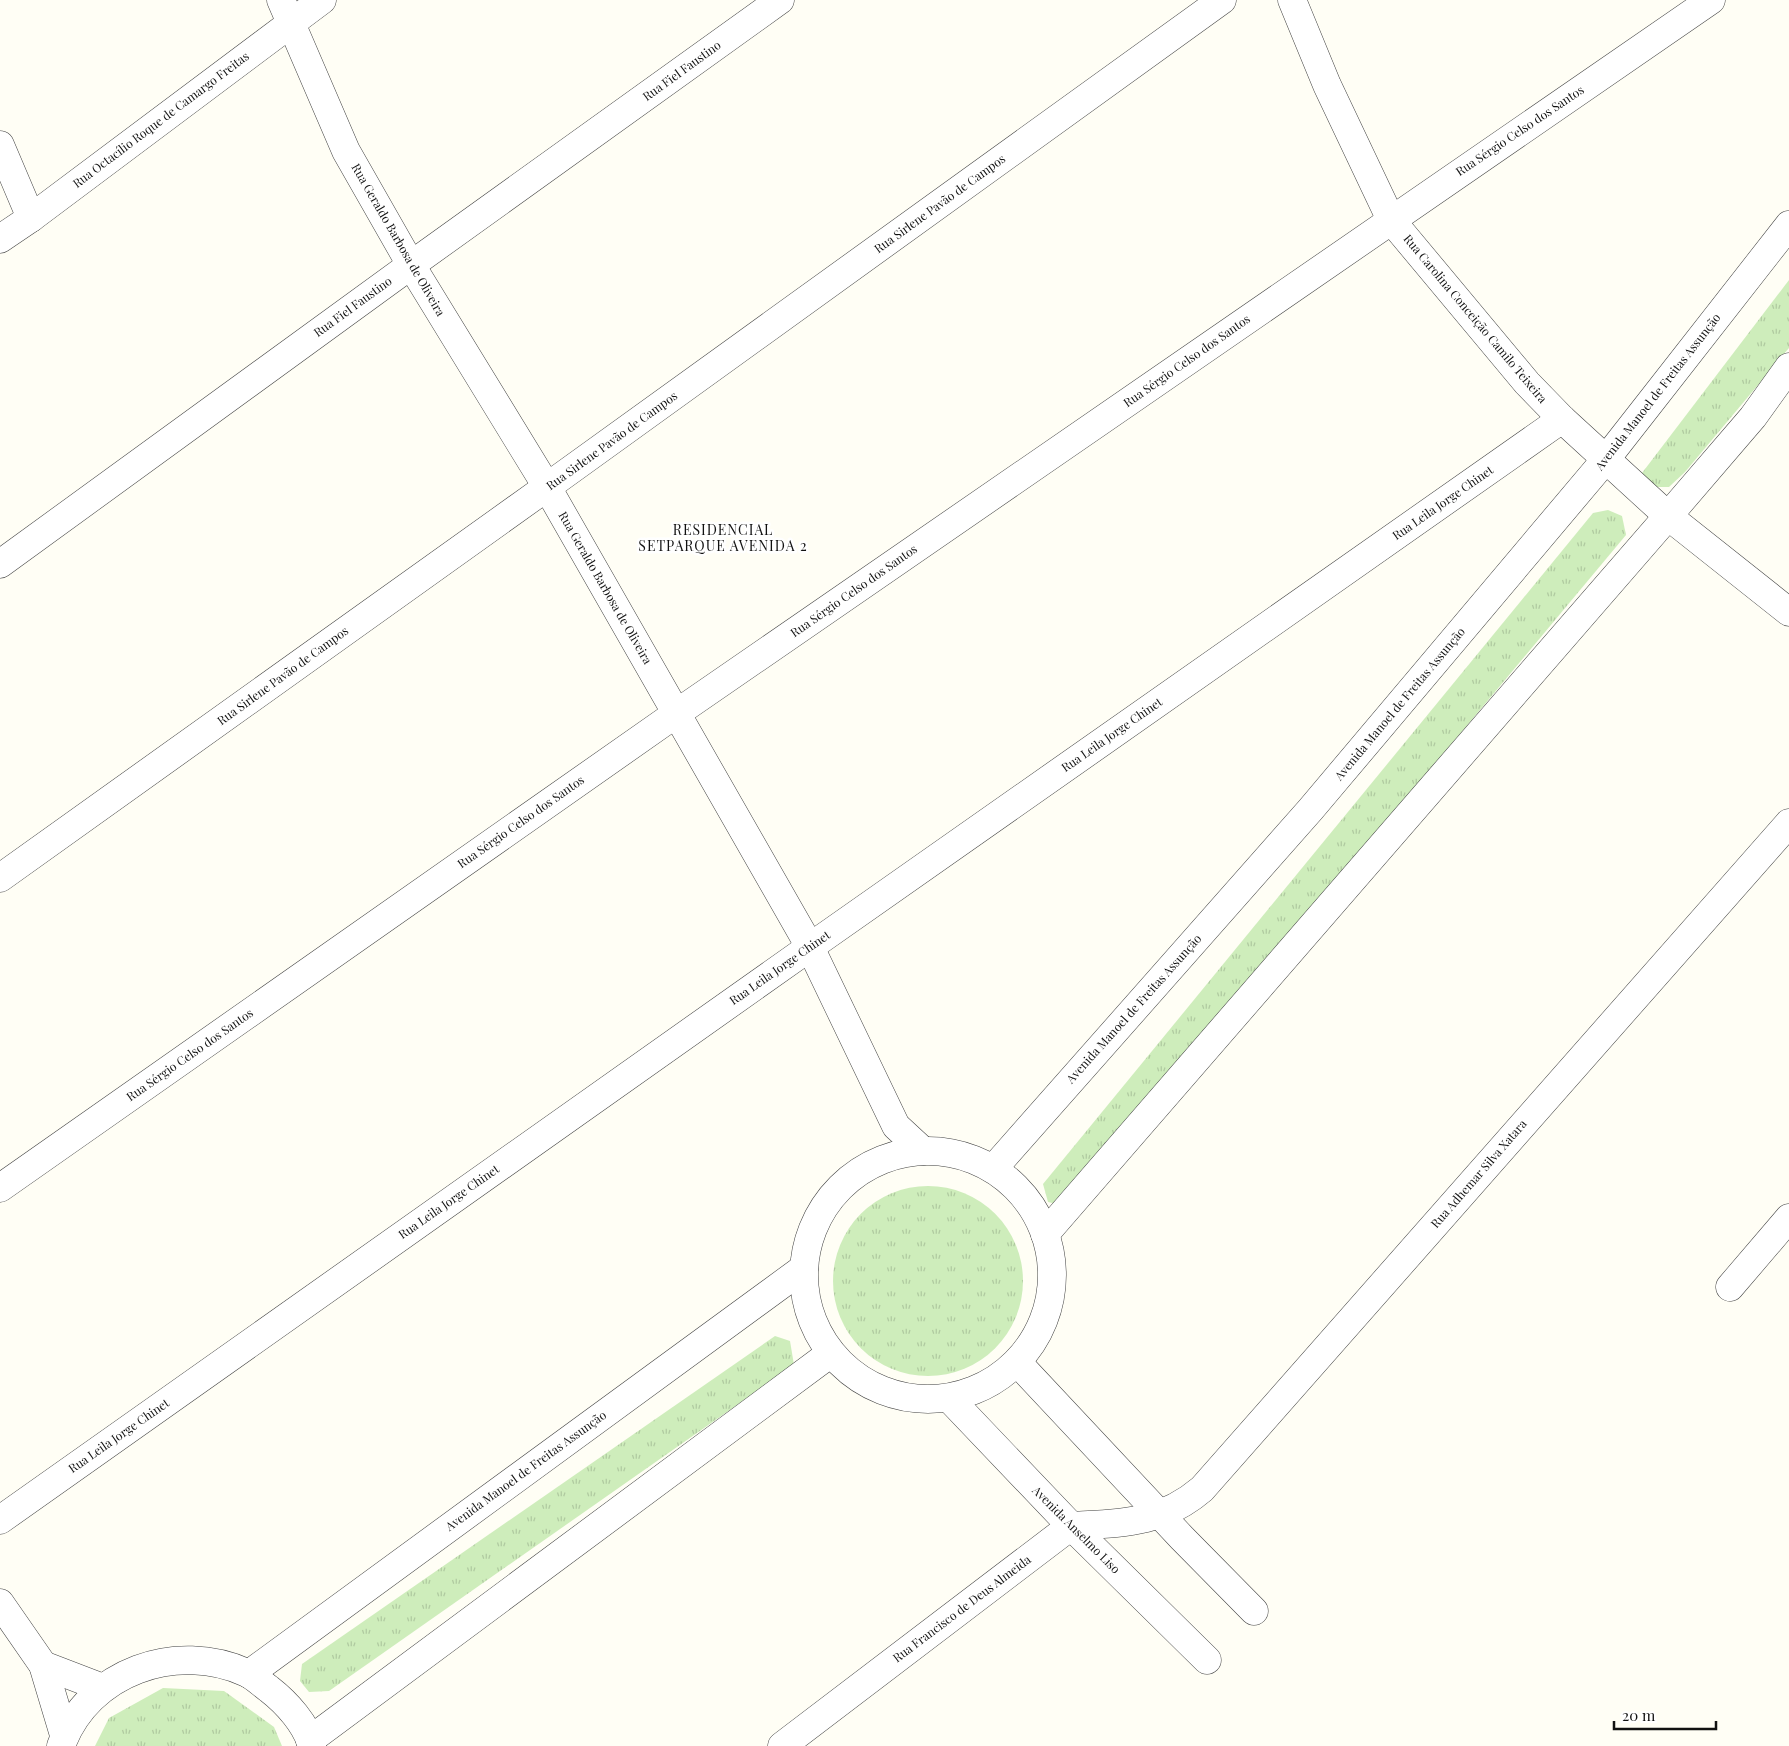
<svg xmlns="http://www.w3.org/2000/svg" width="1789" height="1746" viewBox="0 0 1789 1746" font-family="'Playfair Display',serif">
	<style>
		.grass { fill: url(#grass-tufts) }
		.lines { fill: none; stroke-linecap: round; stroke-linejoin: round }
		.minor-casing { stroke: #444; stroke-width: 29 }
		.minor { stroke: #fff; stroke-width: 28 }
		.labels { text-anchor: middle; stroke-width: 5; stroke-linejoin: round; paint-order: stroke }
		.street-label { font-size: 12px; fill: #111; stroke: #fff }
		.neighbourhood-label { font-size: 14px; letter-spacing: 1px; fill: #111; stroke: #fff }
	</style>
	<defs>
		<pattern id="grass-tufts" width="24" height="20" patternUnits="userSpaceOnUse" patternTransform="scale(1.25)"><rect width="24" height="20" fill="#ceedbb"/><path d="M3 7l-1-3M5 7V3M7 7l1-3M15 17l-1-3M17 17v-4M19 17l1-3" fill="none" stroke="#b0caa0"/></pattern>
	</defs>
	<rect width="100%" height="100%" fill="#fffef5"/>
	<g class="grass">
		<path d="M1789,280V348L1685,472L1669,487H1652L1642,473Z"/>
		<path d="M1608,510L1622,516L1626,535L1072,1199L1061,1205L1048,1202L1043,1184L1593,513Z"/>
		<circle cx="928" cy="1281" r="95"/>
		<path d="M775,1336L790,1341L794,1365L329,1691L309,1692L300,1681L302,1664Z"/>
		<path d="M163,1688L224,1691L274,1727L282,1746H95L109,1718Z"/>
	</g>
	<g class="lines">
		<g class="minor-casing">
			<g id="minor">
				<path d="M281,0L346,151L411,265L547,487L810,947L896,1126L923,1151"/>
				<path d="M1292,0L1327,85L1391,220L1527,383L1562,419L1668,516L1789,612"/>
				<path d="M0,145L31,218"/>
				<path d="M0,239L31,218L322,0"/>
				<path d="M0,564L411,265L780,0"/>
				<path d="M0,878L547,487L1222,0"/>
				<circle cx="928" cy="1275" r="124"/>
				<path d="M993,1169L1311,809L1606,459L1789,225"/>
				<path d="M0,1188L677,713L1711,0"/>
				<path d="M1045,1234L1668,516L1753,417L1789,367"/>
				<path d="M1730,1287L1789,1218"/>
				<path d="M1017,1362L1182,1538L1254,1611"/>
				<path d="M949,1398L1071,1526L1207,1660"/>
				<path d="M0,1520L810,947L1562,419"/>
				<path d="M0,1603L43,1665L64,1735"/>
				<path d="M43,1665L103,1688"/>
				<path d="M249,1674L804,1268"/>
				<path d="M310,1740L831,1353"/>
				<path d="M61,1746C88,1671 177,1641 247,1673C255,1677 262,1684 269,1689C287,1703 306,1724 312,1746"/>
				<path d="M782,1746L1071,1526C1122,1523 1161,1524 1202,1489L1789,823"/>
			</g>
		</g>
		<use href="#minor" class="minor"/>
	</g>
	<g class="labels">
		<g class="street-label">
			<text transform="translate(682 71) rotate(-36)" y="4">Rua Fiel Faustino</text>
			<text transform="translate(161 120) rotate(-37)" y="4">Rua Octacílio Roque de Camargo Freitas</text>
			<text transform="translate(1520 131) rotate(-34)" y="4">Rua Sérgio Celso dos Santos</text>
			<text transform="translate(940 204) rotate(-36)" y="4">Rua Sirlene Pavão de Campos</text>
			<text transform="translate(398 240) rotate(60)" y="4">Rua Geraldo Barbosa de Oliveira</text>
			<text transform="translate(353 307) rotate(-36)" y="4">Rua Fiel Faustino</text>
			<text transform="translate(1475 319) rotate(50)" y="4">Rua Carolina Conceição Camilo Teixeira</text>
			<text transform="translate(1187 361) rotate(-35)" y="4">Rua Sérgio Celso dos Santos</text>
			<text transform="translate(1658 392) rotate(-52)" y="4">Avenida Manoel de Freitas Assunção</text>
			<text transform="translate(612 441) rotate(-36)" y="4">Rua Sirlene Pavão de Campos</text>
			<text transform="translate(1443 503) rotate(-35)" y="4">Rua Leila Jorge Chinet</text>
			<text transform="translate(605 588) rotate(60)" y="4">Rua Geraldo Barbosa de Oliveira</text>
			<text transform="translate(854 591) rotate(-35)" y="4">Rua Sérgio Celso dos Santos</text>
			<text transform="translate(283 676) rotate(-36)" y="4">Rua Sirlene Pavão de Campos</text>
			<text transform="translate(1400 704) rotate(-50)" y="4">Avenida Manoel de Freitas Assunção</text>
			<text transform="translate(1112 735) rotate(-35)" y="4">Rua Leila Jorge Chinet</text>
			<text transform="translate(521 822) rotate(-35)" y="4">Rua Sérgio Celso dos Santos</text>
			<text transform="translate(780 968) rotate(-35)" y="4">Rua Leila Jorge Chinet</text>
			<text transform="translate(1134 1009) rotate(-48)" y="4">Avenida Manoel de Freitas Assunção</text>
			<text transform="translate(190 1055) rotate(-35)" y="4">Rua Sérgio Celso dos Santos</text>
			<text transform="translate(1479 1174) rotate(-49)" y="4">Rua Adhemar Silva Xatara</text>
			<text transform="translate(449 1202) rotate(-35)" y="4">Rua Leila Jorge Chinet</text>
			<text transform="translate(119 1436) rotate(-35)" y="4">Rua Leila Jorge Chinet</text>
			<text transform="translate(526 1471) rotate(-36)" y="4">Avenida Manoel de Freitas Assunção</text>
			<text transform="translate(1076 1530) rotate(45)" y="4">Avenida Anselmo Liso</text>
			<text transform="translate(962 1609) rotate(-37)" y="4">Rua Francisco de Deus Almeida</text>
		</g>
		<g class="neighbourhood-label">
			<text x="723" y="535">RESIDENCIAL<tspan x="723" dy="16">SETPARQUE AVENIDA 2</tspan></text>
		</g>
	</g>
	<path d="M1614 1721v8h102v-8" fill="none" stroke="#111111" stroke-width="2.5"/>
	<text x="1622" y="1721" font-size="15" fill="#111111" stroke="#ffffff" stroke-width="4" paint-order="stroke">20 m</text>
</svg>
